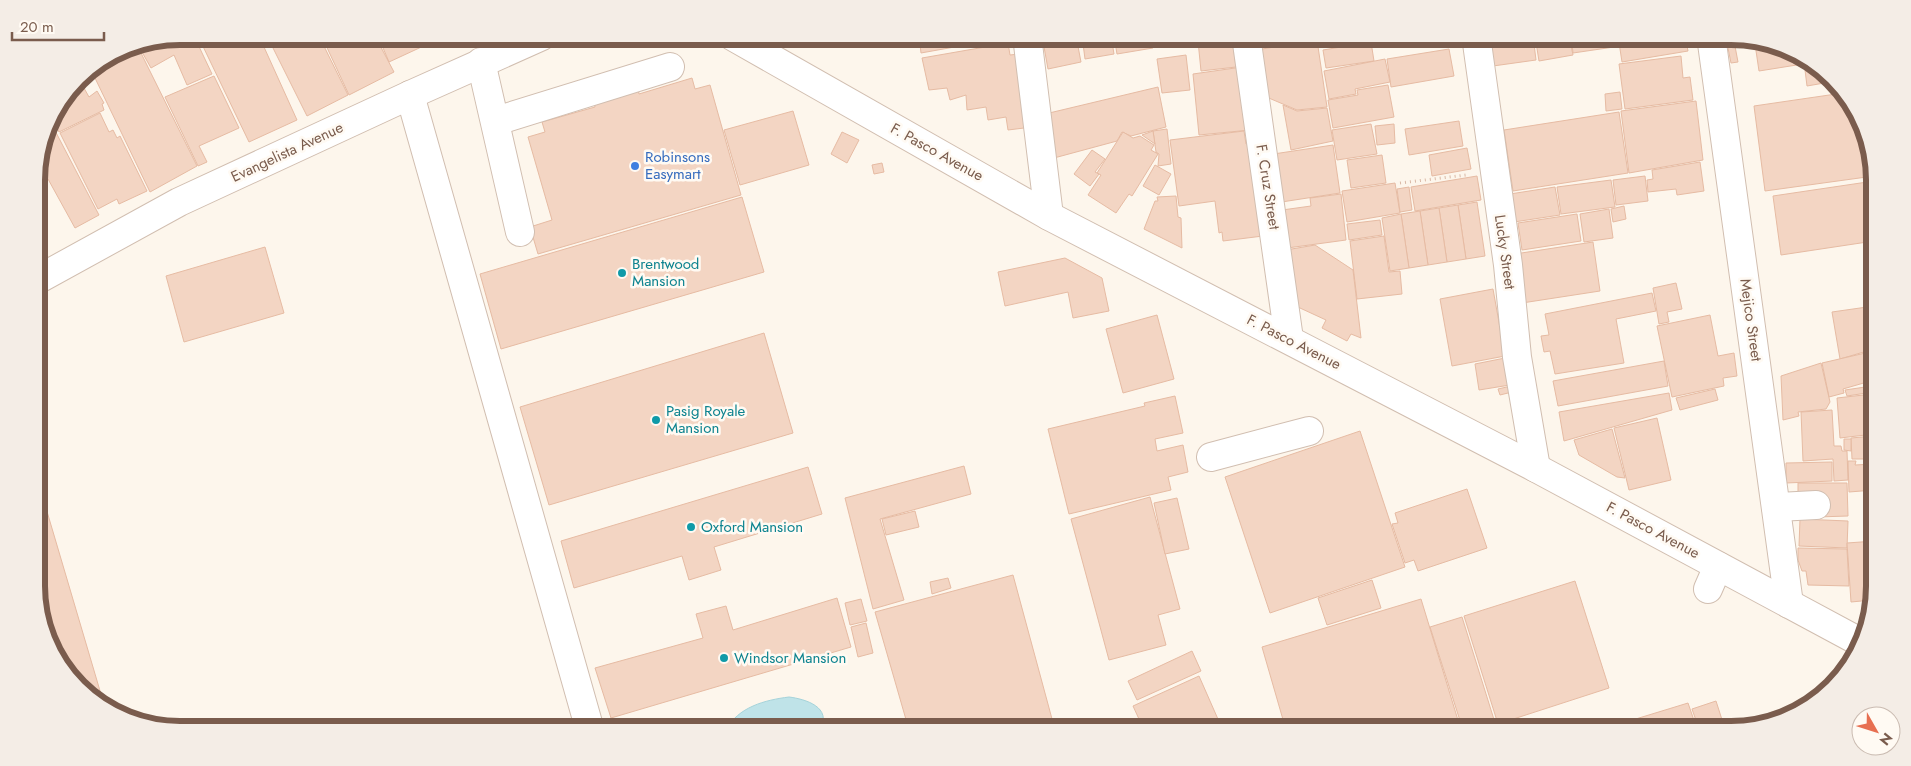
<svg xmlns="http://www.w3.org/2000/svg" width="1911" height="766" viewBox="0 0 1911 766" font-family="Jost,sans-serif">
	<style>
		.water { fill: #bfe3e8; stroke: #a5d3da }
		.building { fill: #f3d5c3; stroke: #e6bba3 }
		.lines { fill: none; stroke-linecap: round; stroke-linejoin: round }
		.minor-casing { stroke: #d1beb0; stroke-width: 30 }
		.path { stroke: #d9b8a5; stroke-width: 3; stroke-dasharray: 1 4; stroke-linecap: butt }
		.minor { stroke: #fff; stroke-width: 28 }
		.shop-dot { fill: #3f7fe0; stroke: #fffaf3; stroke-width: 2 }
		.culture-dot { fill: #0f9aa8; stroke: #fffaf3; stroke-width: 2 }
		.labels { text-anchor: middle; stroke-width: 5; stroke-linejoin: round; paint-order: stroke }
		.street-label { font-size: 15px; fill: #7a5c4d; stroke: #fffaf3 }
		.shop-label { font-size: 15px; fill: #366cbe; stroke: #fffaf3; text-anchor: start }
		.culture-label { font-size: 15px; fill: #0d838f; stroke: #fffaf3; text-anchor: start }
		.rim { fill: none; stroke: #7a5c4d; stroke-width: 6 }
	</style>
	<rect width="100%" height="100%" fill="#fdf6ec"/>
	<path class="water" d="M789,697C805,699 833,707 820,730H726C738,707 765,700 789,697Z"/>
	<g class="building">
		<path d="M180,36H194L212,74L187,85L174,55L151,68L138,45Z"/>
		<path d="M198,36H259L297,120L249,142Z"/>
		<path d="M267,36H319L348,95L307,116Z"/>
		<path d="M328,36H375L394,72L349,95L323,39Z"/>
		<path d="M378,36H443V37L389,62Z"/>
		<path d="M919,36H1010V37L921,53Z"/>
		<path d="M1042,36H1076L1081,62L1048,69Z"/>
		<path d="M1082,36H1111L1114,54L1085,59Z"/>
		<path d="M1114,36H1152L1153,48L1117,54Z"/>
		<path d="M1179,36H1207L1208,39L1214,38V36H1232L1236,67L1201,71L1198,41L1180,44Z"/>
		<path d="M1332,36H1358V42L1333,44Z"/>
		<path d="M1489,36H1533L1536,60L1493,66Z"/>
		<path d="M1535,36H1569L1573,55L1539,61Z"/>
		<path d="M1571,36H1612L1614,47L1573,53Z"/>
		<path d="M1618,36H1685L1688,51L1622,62Z"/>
		<path d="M1317,40L1327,107L1297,110L1257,93L1250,51Z"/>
		<path d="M1734,41L1738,62L1731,63L1727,43Z"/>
		<path d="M1371,42L1374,61L1326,68L1323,50Z"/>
		<path d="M1765,42L1777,44L1802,61L1803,64L1759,71L1755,44Z"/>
		<path d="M1008,43L1010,55L1019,54L1024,128L1008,130L1006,117L988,120L986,107L967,110L966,95L950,100L947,88L929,90L922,58Z"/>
		<path d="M137,45L197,166L150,192L95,78L131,46Z"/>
		<path d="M1449,49L1454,76L1391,87L1387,59Z"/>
		<path d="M121,50L93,72L91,68Z"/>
		<path d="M1186,55L1190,90L1162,93L1157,59Z"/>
		<path d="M1681,56L1683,78L1690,77L1693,100L1625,109L1619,64Z"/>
		<path d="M1385,59L1390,82L1355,89L1356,94L1329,99L1324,71Z"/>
		<path d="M1804,62L1829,79L1830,82L1807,86Z"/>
		<path d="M1242,67L1250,130L1199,135L1193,74Z"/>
		<path d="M89,69L92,75L71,91L85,72Z"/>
		<path d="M214,76L239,128L199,146L207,162L198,166L165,97Z"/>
		<path d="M692,78L695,89L710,85L741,195L538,254L530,227L552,220L528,137L545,132L542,122L595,107L594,101L638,88L639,94Z"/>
		<path d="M1388,85L1394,117L1333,128L1328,100L1358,95L1357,90Z"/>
		<path d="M1158,87L1166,127L1131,136L1122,132L1117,141L1054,158L1045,114Z"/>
		<path d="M84,88L89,97L97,91L104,103L102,104L104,110L59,132L51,116L65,99L66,103Z"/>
		<path d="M1620,92L1622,109L1606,111L1605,94Z"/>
		<path d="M1843,93L1873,161L1874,176L1765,191L1754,106Z"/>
		<path d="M1696,101L1703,160L1629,173L1621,111Z"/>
		<path d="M1283,105L1297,111L1327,108L1333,141L1291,150Z"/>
		<path d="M793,111L809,165L740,185L724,130Z"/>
		<path d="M1619,112L1628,173L1513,191L1504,130Z"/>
		<path d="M100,113L109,132L113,130L117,138L120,136L147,191L119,204L117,199L98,209L60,133Z"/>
		<path d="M50,121L99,215L75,228L48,179L37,185V170Z"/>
		<path d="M1459,121L1463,146L1409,155L1405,129Z"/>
		<path d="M1371,124L1377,154L1337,160L1332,130Z"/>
		<path d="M1394,124L1395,143L1377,145L1375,126Z"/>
		<path d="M1167,129L1171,164L1158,166L1159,154L1156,152L1153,131Z"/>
		<path d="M1153,131L1155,144L1142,135Z"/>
		<path d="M1244,131L1246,144L1252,143L1263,236L1223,241L1222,232L1219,233L1215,201L1179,206L1170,140Z"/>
		<path d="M842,132L859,140L847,163L831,154Z"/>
		<path d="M1123,132L1133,138L1140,136L1154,145L1151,150L1158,154L1132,196L1129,194L1116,213L1088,195L1101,175L1097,173Z"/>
		<path d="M1333,145L1340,193L1275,203L1267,155Z"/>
		<path d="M1467,148L1471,169L1432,176L1429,155Z"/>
		<path d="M1092,150L1105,159L1095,172L1099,174L1090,186L1074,174Z"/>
		<path d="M1382,155L1386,183L1351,188L1347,160Z"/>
		<path d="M1700,162L1704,191L1677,195L1676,189L1648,192L1647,180L1653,179L1652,170Z"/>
		<path d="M882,163L884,172L874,174L872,165Z"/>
		<path d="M1155,165L1171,174L1159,195L1143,186Z"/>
		<path d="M1477,176L1481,200L1415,211L1411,187Z"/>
		<path d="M1645,176L1648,201L1616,205L1613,180Z"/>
		<path d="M1611,180L1615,207L1561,214L1557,187Z"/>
		<path d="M1874,181V241L1781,255L1773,196Z"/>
		<path d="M1395,183L1400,213L1347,222L1342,191Z"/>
		<path d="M1409,187L1412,210L1400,212L1397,189Z"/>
		<path d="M1555,187L1560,215L1514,222L1510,194Z"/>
		<path d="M1341,194L1346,240L1280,249L1275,211L1311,206L1310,198Z"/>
		<path d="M1176,196L1178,217L1181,218L1182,248L1144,229L1155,201H1158L1157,197Z"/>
		<path d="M742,197L764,272L501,349L480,274Z"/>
		<path d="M1477,202L1485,256L1466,259L1458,205Z"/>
		<path d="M1458,205L1466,259L1447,262L1439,208Z"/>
		<path d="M1624,206L1626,219L1613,222L1611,209Z"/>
		<path d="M1439,208L1447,262L1428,265L1420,211Z"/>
		<path d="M1609,209L1613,238L1584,242L1580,214Z"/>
		<path d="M1420,211L1428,265L1409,268L1401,214Z"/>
		<path d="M1401,214L1409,268L1390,271L1382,218Z"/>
		<path d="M1577,214L1581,241L1522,250L1518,223Z"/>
		<path d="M1380,220L1382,235L1349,240L1347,224Z"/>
		<path d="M1384,236L1389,272L1400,271L1402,294L1357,299L1350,241Z"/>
		<path d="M1593,242L1600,291L1522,303L1515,254Z"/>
		<path d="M1315,245L1353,270L1361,338L1351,334L1347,341L1322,328L1326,320L1287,302L1280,251Z"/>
		<path d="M265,247L284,313L184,342L166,276Z"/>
		<path d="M1065,258L1102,278L1109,311L1073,318L1068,292L1005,306L998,272Z"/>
		<path d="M1676,283L1682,309L1667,312L1669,322L1659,324L1653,288Z"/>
		<path d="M1493,289L1505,356L1452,366L1440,299Z"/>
		<path d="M1652,293L1656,311L1616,319L1624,363L1555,374L1550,351L1544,352L1541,336L1549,335L1545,314Z"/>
		<path d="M1874,306V349L1840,359L1832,312Z"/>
		<path d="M1157,315L1174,379L1123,393L1106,329Z"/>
		<path d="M1710,315L1718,356L1734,353L1737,376L1723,378L1724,386L1672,397L1657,326Z"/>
		<path d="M764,333L793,433L549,505L520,407Z"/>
		<path d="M1874,351V380L1843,389L1844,393L1829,397L1822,363Z"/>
		<path d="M1505,358L1510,385L1479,390L1475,364Z"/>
		<path d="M1664,361L1668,386L1558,406L1553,381Z"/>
		<path d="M1821,363L1830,402L1826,409L1798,412L1799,416L1783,420L1781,376Z"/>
		<path d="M1511,386L1512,392L1500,395L1498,389Z"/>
		<path d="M1872,386L1873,392L1847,396L1845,390Z"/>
		<path d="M1715,389L1718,400L1680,410L1676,398Z"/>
		<path d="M1669,393L1672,410L1564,441L1559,412Z"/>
		<path d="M1872,394L1874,434L1840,438L1837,398Z"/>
		<path d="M1175,396L1183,433L1155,439L1157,451L1183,445L1188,472L1168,477L1171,490L1069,514L1048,429L1145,406L1144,403Z"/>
		<path d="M1832,410L1834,446H1841L1842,451H1847L1848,480L1834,481L1833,459L1803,461L1801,412Z"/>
		<path d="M1657,418L1671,480L1629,490L1614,428Z"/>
		<path d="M1612,429L1625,478L1617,477L1579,455L1574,440Z"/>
		<path d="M1360,431L1405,567L1270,613L1225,477Z"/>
		<path d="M1873,436V459H1852L1851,438Z"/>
		<path d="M1844,439H1851V451L1844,450Z"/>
		<path d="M1848,461H1856L1855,465L1874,464V490L1849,492Z"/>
		<path d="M1832,462V481L1786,483V463Z"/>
		<path d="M964,466L971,494L880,519L904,600L873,609L845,498Z"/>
		<path d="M808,467L822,514L714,547L721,570L689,580L682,556L574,588L561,541Z"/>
		<path d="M38,481L103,701L72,680L39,614Z"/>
		<path d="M1798,483H1847L1848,516L1817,517L1798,504Z"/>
		<path d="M1467,489L1487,548L1418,571L1414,560L1405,563L1392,524L1398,523L1395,513Z"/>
		<path d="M1150,497L1180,609L1158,615L1166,645L1109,660L1071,519Z"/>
		<path d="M1177,498L1189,549L1165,554L1154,503Z"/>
		<path d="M915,511L919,527L886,535L882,519Z"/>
		<path d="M1800,519L1848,521L1847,548L1799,546Z"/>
		<path d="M1875,541V586L1872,600L1851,602L1847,543Z"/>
		<path d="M1798,548L1847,549L1849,586L1808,585L1806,571H1802L1798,560Z"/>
		<path d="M1013,575L1055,730H909L875,612Z"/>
		<path d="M948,578L951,588L932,594L930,582Z"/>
		<path d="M1372,580L1381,608L1327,625L1318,598Z"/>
		<path d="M1575,581L1609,688L1498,724L1464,616Z"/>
		<path d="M837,598L851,647L611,718L595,668L703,638L696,614L726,606L733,630Z"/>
		<path d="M861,599L867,621L850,625L845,603Z"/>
		<path d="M1421,599L1461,730H1286L1262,647Z"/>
		<path d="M1462,617L1496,726L1484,730H1463L1430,627Z"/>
		<path d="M866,623L873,653L858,657L851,627Z"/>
		<path d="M1192,651L1201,671L1137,700L1128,681Z"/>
		<path d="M1199,676L1221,726L1214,730H1144L1133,706Z"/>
		<path d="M1716,701L1725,729H1699L1692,709Z"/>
		<path d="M1688,703L1697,729H1603Z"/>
		<path d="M695,719L697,730H657Z"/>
	</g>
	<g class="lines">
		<g class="minor-casing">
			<g id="minor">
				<path d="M732,36L1049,216L1536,468L1860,642"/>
				<path d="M1027,36L1049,216"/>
				<path d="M1246,36L1289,339"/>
				<path d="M1476,36L1508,265L1517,357L1536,468"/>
				<path d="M1711,36L1789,604"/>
				<path d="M481,62L520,232"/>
				<path d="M410,95L590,730"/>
				<path d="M496,121L670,67"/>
				<path d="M37,280L179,202L410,95L542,36"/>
				<path d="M1211,457L1309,431"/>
				<path d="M1776,507L1816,505"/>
				<path d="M1708,589L1718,566"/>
			</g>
		</g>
		<path class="path" d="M1400,183L1466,175"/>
		<use href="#minor" class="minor"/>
	</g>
	<circle class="shop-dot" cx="635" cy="166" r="5"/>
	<g class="culture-dot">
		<circle cx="622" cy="273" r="5"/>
		<circle cx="656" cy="420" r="5"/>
		<circle cx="691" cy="527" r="5"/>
		<circle cx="724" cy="658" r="5"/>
	</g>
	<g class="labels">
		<g class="street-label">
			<text transform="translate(287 152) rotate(-25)" y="5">Evangelista Avenue</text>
			<text transform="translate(937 152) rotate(29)" y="5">F. Pasco Avenue</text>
			<text transform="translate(1268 187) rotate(81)" y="5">F. Cruz Street</text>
			<text transform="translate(1505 252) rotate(82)" y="5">Lucky Street</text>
			<text transform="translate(1751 320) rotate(82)" y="5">Mejico Street</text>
			<text transform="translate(1294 342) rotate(27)" y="5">F. Pasco Avenue</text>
			<text transform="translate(1653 530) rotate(28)" y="5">F. Pasco Avenue</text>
		</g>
		<g class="shop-label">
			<text x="645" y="162">Robinsons<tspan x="645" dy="17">Easymart</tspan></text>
		</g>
		<g class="culture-label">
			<text x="632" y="269">Brentwood<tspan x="632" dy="17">Mansion</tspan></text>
			<text x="666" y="416">Pasig Royale<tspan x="666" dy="17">Mansion</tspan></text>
			<text x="701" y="532">Oxford Mansion</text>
			<text x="734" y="663">Windsor Mansion</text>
		</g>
	</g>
	<path d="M0 0H1911V766H0ZM180 45H1731A135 135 0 0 1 1866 180V586A135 135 0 0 1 1731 721H180A135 135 0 0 1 45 586V180A135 135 0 0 1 180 45Z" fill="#f4ede6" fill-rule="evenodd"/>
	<path class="rim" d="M180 45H1731A135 135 0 0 1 1866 180V586A135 135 0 0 1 1731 721H180A135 135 0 0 1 45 586V180A135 135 0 0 1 180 45Z"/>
	<g transform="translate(1876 731) rotate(129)"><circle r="24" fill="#fffaf3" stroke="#cabbb1"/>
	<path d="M0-4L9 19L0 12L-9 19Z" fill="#e76f51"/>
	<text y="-8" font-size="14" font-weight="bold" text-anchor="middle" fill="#7a5c4d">N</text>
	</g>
	<path d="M12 32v8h92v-8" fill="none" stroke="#7a5c4d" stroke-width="2.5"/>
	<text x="20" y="32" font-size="15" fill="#7a5c4d" stroke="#fffaf3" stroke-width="4" paint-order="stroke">20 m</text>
</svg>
